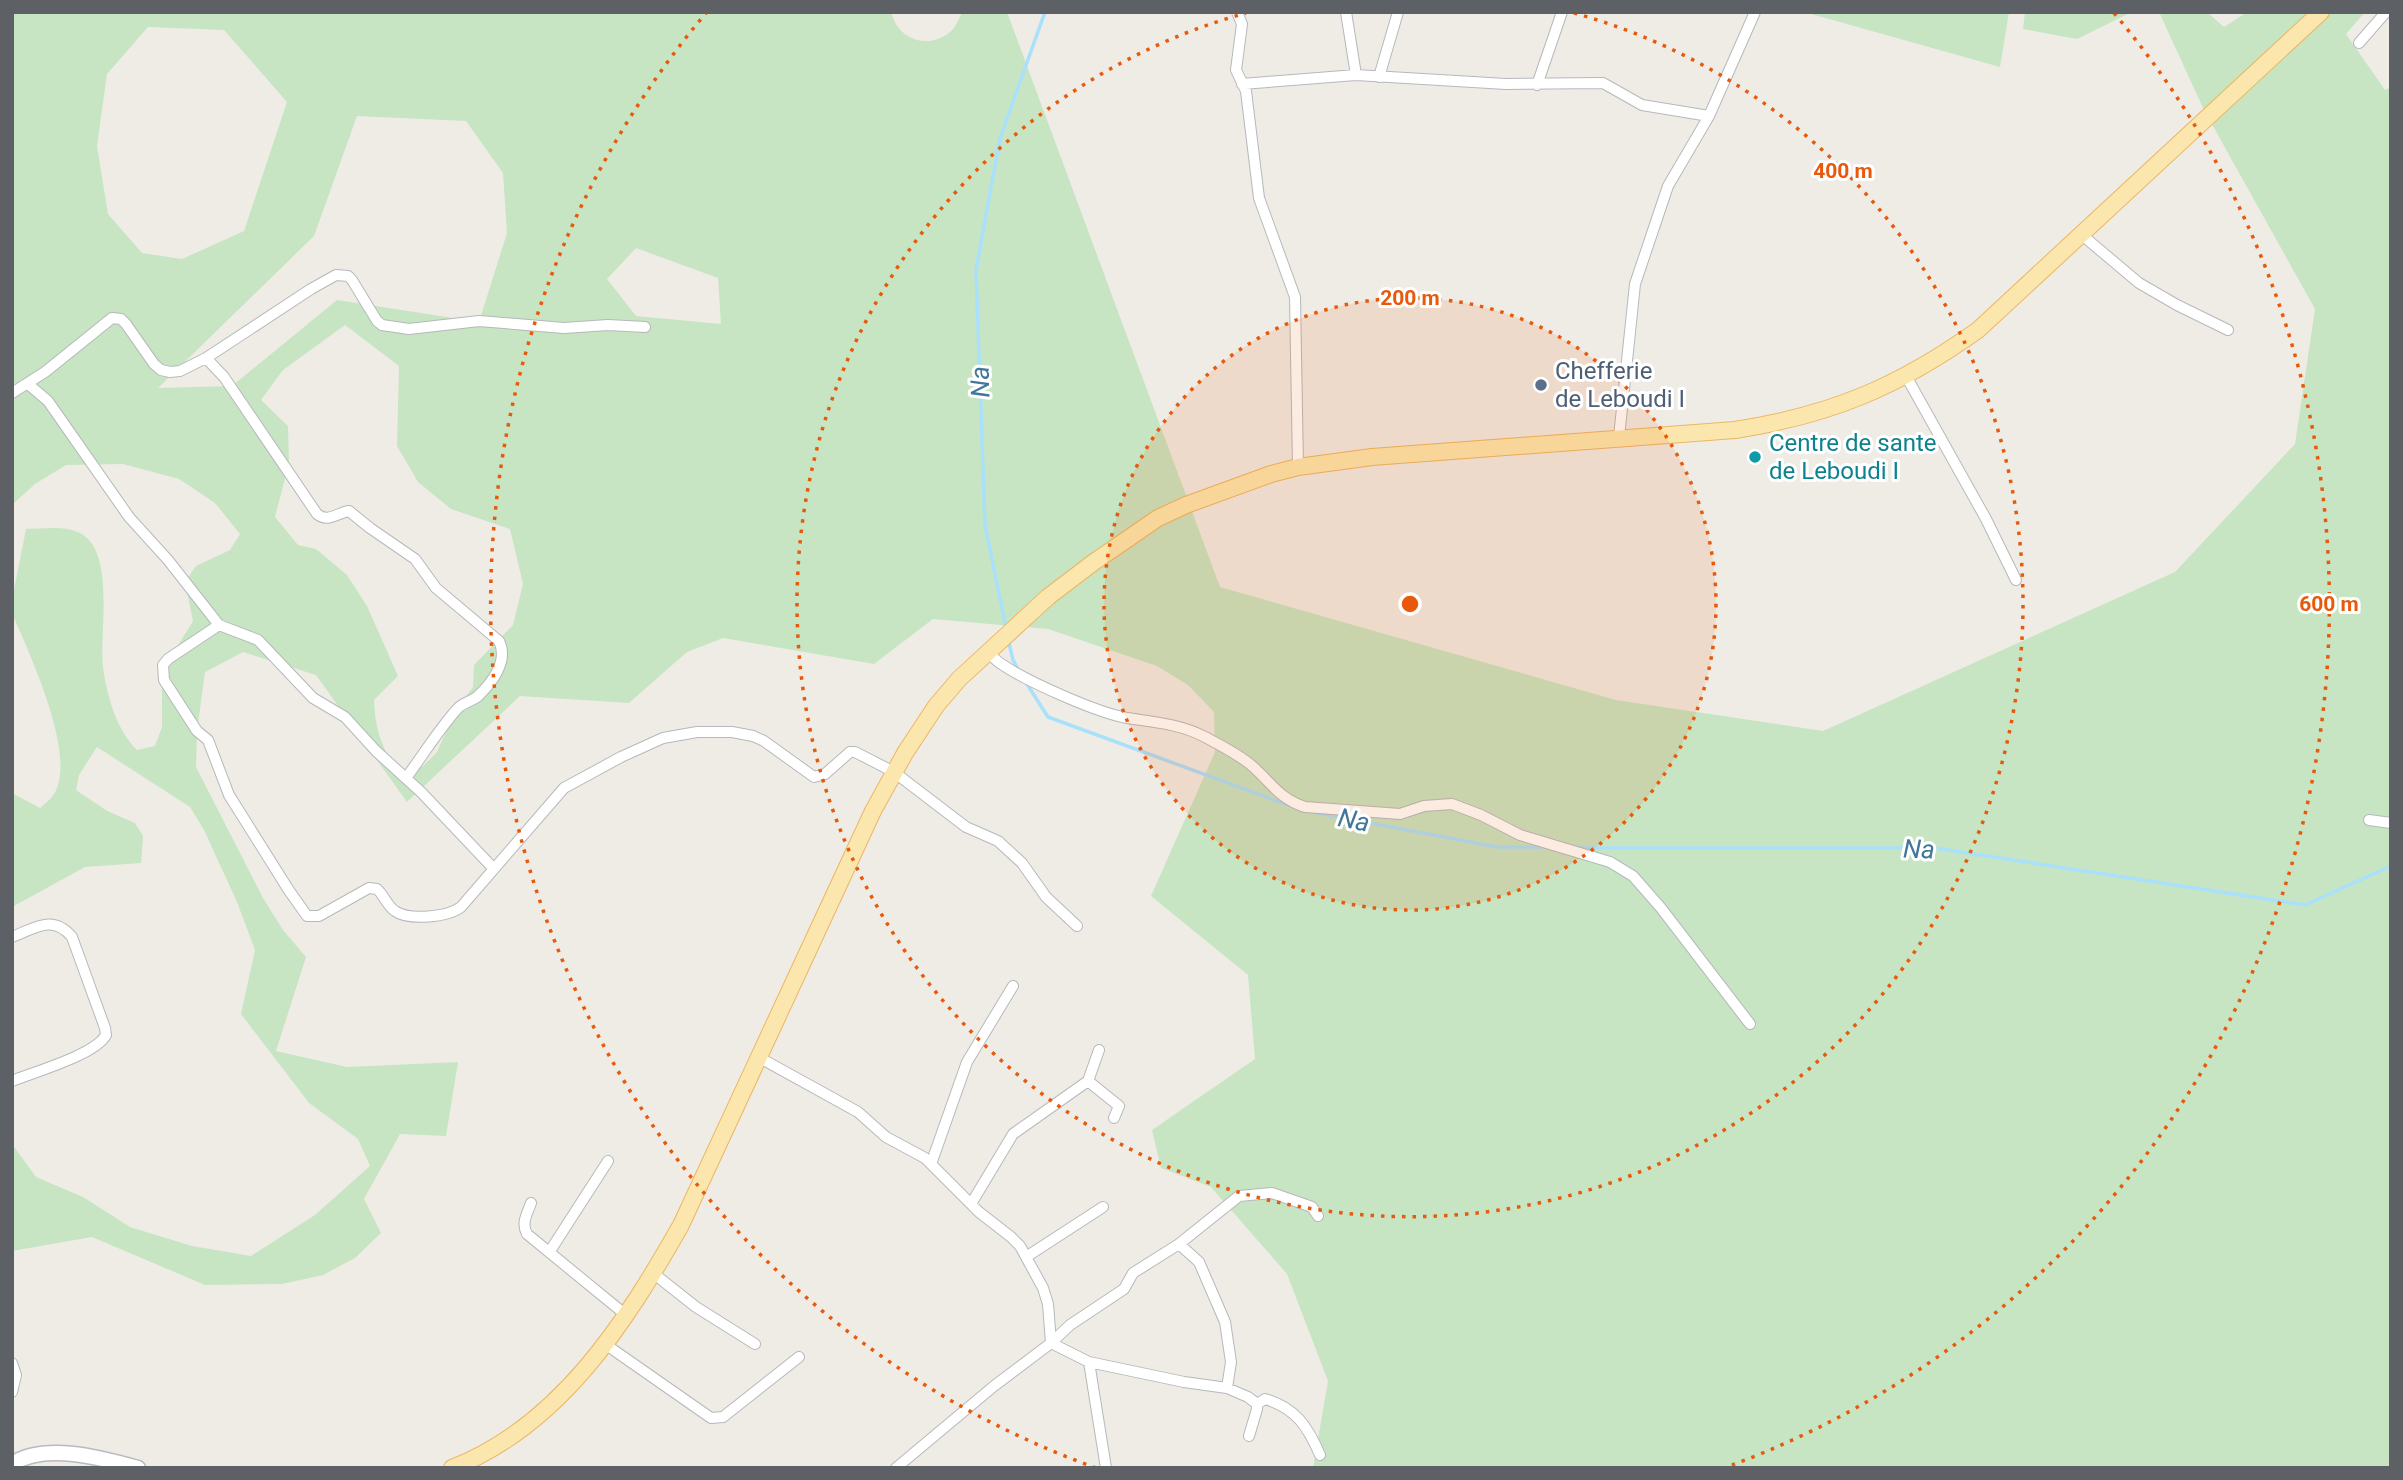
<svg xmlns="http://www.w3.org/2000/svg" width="2403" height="1480" viewBox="0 0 2403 1480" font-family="Roboto,sans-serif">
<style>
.green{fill:#c7e5c3;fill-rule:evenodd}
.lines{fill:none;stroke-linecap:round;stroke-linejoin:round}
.stream{stroke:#a9e0fb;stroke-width:3.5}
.street-casing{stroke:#b6b8bc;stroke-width:12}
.secondary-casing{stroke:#b7babe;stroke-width:17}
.primary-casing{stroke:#ebb662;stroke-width:18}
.street{stroke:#fff;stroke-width:10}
.secondary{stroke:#fff;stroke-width:14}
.primary{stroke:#fbe7ae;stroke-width:16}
.ring{fill:none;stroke:#e8590c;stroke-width:3.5;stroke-dasharray:3.5 7}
.service-dot{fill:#5c6f8a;stroke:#fff;stroke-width:2.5}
.culture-dot{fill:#0f9aa8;stroke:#fff;stroke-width:2.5}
.labels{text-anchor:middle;stroke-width:6;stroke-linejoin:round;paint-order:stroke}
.service-label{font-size:24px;fill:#4e5e75;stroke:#fff;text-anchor:start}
.culture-label{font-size:24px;fill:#0d838f;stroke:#fff;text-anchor:start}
.water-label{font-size:26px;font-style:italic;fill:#40779b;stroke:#fff}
.centre{fill:#e8590c;stroke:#fff;stroke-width:3.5}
.ring-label{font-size:21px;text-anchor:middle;font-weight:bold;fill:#e8590c;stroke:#fff;stroke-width:6;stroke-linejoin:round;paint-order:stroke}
</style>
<rect width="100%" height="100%" fill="#efece5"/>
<path class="green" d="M12,12H891C898,40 928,50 950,32C956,27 959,19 962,12H1007L1220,587L1616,700L1823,731L2175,572L2295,444L2315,309L2204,110L2159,12H2207L2224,27L2247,12H2365L2346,34L2385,90L2391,87V1468H1313L1328,1381L1287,1274L1211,1187L1161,1168L1152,1130L1255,1059L1248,975L1151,896L1215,752L1214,712L1188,685L1157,666L1048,629L933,619L874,664L723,638L687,652L629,703L520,696L407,802L316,675L243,652L205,672L197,731L196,767L263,898L283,930L306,957L276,1051L347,1067L458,1062L446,1136L400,1134L364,1199L381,1233L355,1258L323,1275L282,1284L205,1285L92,1237L12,1251V1144L36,1177L83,1197L130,1227L192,1246L251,1256L315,1215L370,1166L358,1139L309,1103L241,1014L255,950L237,902L204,830L190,807L97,747L79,775L76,790L107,811L135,823L143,836L141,863L85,867L12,907V793L40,808C44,804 49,801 52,797C81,761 28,651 12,613V600L26,529C43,529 64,525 80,533C116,551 99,634 103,667C107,696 116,729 137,750L155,746L162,727V671L193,621L185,582L196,566L230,550L240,534L215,503L179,479L123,464L66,465L35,484L12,505ZM148,27L224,30L287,102L244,231L182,259L142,253L108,214L97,146L107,74ZM357,116L466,121L503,173L507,233L479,322L337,300L232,386L158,388L314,236ZM636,248L718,278L721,324L636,316L607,279ZM345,325L399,366L397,446L418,482L451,509L510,529L523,584L513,625L474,665L473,687L455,712L437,752L423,766L406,777C383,757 375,730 374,700L398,676L367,606L347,575L316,549L298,545L275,517L289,463L288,426L261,400L283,370Z
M1804,12H2009L2000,67Z
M2025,12H2132L2077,39L2023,29Z"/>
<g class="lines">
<path class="stream" d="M1006,628L985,525L976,270L1000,138L1045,12
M1008,639L1013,660L1019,671
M1025,681L1048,717L1299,809
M1317,813L1497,847H1548
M1576,848H1935L2305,905L2391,866"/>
<g class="street-casing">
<path id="street" d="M1237,12L1242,24L1236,70L1246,91L1259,198L1295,297L1298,467
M1346,12L1356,75
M2359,43L2386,12
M1379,77L1398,12
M1242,84L1356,75L1506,84L1603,83L1642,105L1709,116
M1537,85L1562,12
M2082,235L2139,283L2177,305L2228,330
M206,358L224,377L317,514C328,523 337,513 349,511L370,528L415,559L436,588L499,641C509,661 492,683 477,697C471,701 463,703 458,708C439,729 423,755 406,778
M1906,376L1986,519L2016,580
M28,384L48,401L129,517L168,560L219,625L258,640L313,698L345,717L376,751L421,792L494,869
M12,393L45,372L112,318L121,319L126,324L154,364L161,370L170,372L180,371L206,358L311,289L336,275L348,276L352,280L377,321L382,325L409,329L479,321L564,328L608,325L645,327
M1619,437L1635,284L1668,186L1709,116L1755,12
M219,625L168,659L163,665L164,680L197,731L208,740L229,795L288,889L307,916H319L369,888L377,889C384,895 387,906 395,911C409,921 448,917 461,907L564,788L621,757L663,738L697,732H732L753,736L764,741L814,777L825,774L850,752H855L894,772L966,827L998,841L1022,863L1046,897L1077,926
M987,651C992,656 997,662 1003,665C1028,682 1098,713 1127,718C1153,722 1181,724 1205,737C1220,745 1238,754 1251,765C1271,782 1278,798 1305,807L1400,814L1424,806L1452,804L1481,815L1520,835L1610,862L1633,876L1661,908L1750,1024
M2369,820L2391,823
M12,937C35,928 53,914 72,937L105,1028L106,1035C95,1055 34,1072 12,1081
M760,1058L858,1112L886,1137L925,1158L979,1212L1011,1237L1020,1246L1043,1288L1048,1304L1051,1343
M1088,1081L1119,1106L1114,1118
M931,1164L967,1062L1013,986
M531,1203C527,1214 521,1223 527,1234L626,1315
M971,1204L1013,1134L1088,1081L1099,1050
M1179,1244L1239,1196L1272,1193L1312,1207L1318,1216
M550,1251L608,1161
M1026,1257L1103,1207
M653,1273L696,1307L755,1344
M1051,1343L1089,1362L1184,1382L1227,1388L1248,1397L1257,1404V1409L1249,1436
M605,1344L711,1418L723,1417L799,1357
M1089,1362L1106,1468
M12,1363L16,1375L12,1392
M1257,1404L1265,1399C1296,1408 1308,1427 1320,1455
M896,1468L994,1386L1051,1343L1070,1325L1124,1289L1133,1273L1179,1244L1199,1262L1225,1322L1231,1362L1227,1388"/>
</g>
<g class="secondary-casing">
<path id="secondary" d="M12,1464C45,1442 102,1458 138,1468"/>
</g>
<g class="primary-casing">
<path id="primary" d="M452,1468C560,1426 626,1322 681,1225L873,811L905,753L936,706L959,679L1048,597L1094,562L1158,518L1186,505L1271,474L1298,467L1372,457L1735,430C1831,415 1898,387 1978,330L2321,12"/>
</g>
<use href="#street" class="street"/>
<use href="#secondary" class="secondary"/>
<use href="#primary" class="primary"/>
</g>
<circle cx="1410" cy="604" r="306" fill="#e8590c" fill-opacity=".12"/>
<g class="ring">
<circle cx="1410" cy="604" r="306"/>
<path d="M1574 13A613 613 0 1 1 1246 13"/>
<path d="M1096 1468A919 919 0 0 1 706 13M2114 13A919 919 0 0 1 1724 1468"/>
</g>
<circle class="service-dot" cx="1541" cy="385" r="7"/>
<circle class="culture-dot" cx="1755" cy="457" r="7"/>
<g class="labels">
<g class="service-label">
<text x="1555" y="379">Chefferie<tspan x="1555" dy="28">de Leboudi I</tspan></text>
</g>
<g class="culture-label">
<text x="1769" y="451">Centre de sante<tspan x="1769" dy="28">de Leboudi I</tspan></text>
</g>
<g class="water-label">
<text transform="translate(980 382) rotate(-92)" y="9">Na</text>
<text transform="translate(1354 820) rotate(11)" y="9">Na</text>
<text transform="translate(1919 849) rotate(2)" y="9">Na</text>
</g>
</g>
<circle cx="1410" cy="604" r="10" class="centre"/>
<g class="ring-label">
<text x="1843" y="178">400 m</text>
<text x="1410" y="305">200 m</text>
<text x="2329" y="611">600 m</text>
</g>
<rect width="2403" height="1480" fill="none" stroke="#5d6165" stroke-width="28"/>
</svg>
